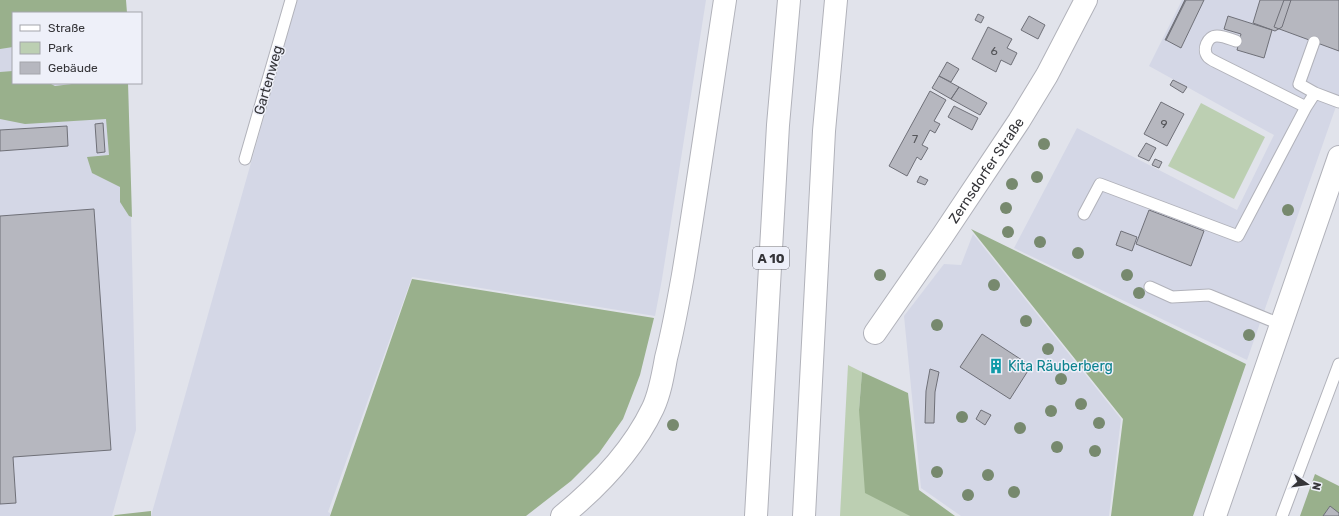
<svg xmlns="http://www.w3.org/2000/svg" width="1339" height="516" viewBox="0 0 1339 516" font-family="Rubik,sans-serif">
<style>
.built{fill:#d4d7e6}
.green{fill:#bccfb2}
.forest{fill:#99b08c}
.building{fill:#b6b7bf;stroke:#6f7078}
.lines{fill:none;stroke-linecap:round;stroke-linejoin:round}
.lane-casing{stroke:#b1b2ba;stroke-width:13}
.street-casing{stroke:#b1b2ba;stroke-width:24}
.secondary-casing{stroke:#b1b2ba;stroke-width:24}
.highway-casing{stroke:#b1b2ba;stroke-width:24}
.lane{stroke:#fff;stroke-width:11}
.street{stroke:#fff;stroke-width:22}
.secondary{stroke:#fff;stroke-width:22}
.highway{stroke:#fff;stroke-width:22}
.tree{fill:#77896e}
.labels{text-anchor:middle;stroke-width:3;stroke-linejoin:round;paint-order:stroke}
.number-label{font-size:12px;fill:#55565a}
.shield{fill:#eef0f9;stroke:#6c6d73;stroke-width:1}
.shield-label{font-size:13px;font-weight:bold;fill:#353539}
.street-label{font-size:14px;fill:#353539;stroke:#eef0f9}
.culture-label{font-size:14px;fill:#0d838f;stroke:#eef0f9;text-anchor:start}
</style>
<rect width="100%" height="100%" fill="#e1e3eb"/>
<path class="built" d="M0,0L13,13V83H128L136,430L112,516H0Z
M297,0H706L662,279L655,316L412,277L328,512L330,513V516H151Z
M1182,0H1339V98L1247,360L1014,248L1077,128L1237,210L1274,135L1149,66Z
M973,234L1121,419L1109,516H961L921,488L904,316L944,264L961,265Z"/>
<path class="green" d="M1201,103L1265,137L1234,199L1168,166Z
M848,365L862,372L859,410L906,513L910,516H840Z"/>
<path class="forest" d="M0,0H126L127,13H13V47L0,49Z
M13,71V83H49L55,86L80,83H128L132,217L129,216L120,202V187L92,173L87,157L109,155L106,119L25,124L0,119V72Z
M971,229L1246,364L1193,516H1111L1123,419Z
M412,279L654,318L640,375L623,419L599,453L571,481L526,516H330Z
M862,372L908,393L919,490L955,516H910L865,493L859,410Z
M1315,474L1339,486V516H1300Z
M151,511V516H114L115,515Z"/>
<path class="building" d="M1185,0L1166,40H1165Z
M1186,0H1204L1181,48L1166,40Z
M1260,0H1291L1282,27L1275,31L1253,23Z
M1284,0H1339V51L1274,27Z
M978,14L984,17L981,23L975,20Z
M1029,16L1045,25L1038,39L1021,30Z
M1228,16L1272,30L1264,58L1237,50L1241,34L1224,29Z
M988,27L1012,39L1007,48L1017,53L1011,65L1001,60L996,72L972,59Z
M947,62L959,69L951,82L939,76Z
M939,76L959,87L951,99L932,88Z
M1173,80L1187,87L1183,93L1170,85Z
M959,87L987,103L980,115L951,99Z
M930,91L946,100L934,121L940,124L935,133L930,130L922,145L928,148L921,160L917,157L907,176L889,166Z
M1161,102L1184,114L1167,146L1144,134Z
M954,106L978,118L972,130L948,117Z
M103,123L105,152L97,153L95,124Z
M67,126L68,146L0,151V130Z
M1146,143L1156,148L1149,161L1138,156Z
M1155,159L1162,162L1159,168L1152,165Z
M920,176L928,180L925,185L917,182Z
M94,209L111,450L13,457L16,503L0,504V216Z
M1149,210L1204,231L1191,266L1136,244Z
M1121,231L1137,237L1132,251L1116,245Z
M982,334L1031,366L1010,399L960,367Z
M930,369L939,372L935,392L934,423H925L926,391Z
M981,410L991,415L985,425L976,419Z
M1330,506L1339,513V516H1323Z"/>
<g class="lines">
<g class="lane-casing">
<path id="lane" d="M1236,41C1230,39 1223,36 1217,36C1207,36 1202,50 1208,57C1210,59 1214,61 1216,62L1306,107
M1314,42L1299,84L1315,93L1339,102
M245,159L291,0
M1084,214L1100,184L1238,236L1306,107L1315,93
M1150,287L1172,297L1209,295L1282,325
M1282,516L1339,364"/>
</g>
<g class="street-casing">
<g id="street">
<path id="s1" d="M875,333L943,235L1019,121L1047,75L1086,0"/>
</g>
</g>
<g class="secondary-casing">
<path id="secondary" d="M562,516C599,486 632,452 653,408C660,393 663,375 666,358C673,331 678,303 683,275C698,184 711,92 725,0
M1215,516L1339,157"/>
</g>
<g class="highway-casing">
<path id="highway" d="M756,516L778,125L789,0
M804,516L824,131L836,0"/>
</g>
<use href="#lane" class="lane"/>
<use href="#street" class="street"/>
<use href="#secondary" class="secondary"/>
<use href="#highway" class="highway"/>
</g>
<g class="tree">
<circle cx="1044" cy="144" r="6"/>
<circle cx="1037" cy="177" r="6"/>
<circle cx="1012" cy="184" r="6"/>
<circle cx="1006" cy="208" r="6"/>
<circle cx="1288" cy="210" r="6"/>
<circle cx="1008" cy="232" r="6"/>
<circle cx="1040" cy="242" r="6"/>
<circle cx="1078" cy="253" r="6"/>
<circle cx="880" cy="275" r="6"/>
<circle cx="1127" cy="275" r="6"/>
<circle cx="994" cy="285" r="6"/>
<circle cx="1139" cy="293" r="6"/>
<circle cx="1026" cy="321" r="6"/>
<circle cx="937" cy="325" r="6"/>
<circle cx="1249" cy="335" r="6"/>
<circle cx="1048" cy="349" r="6"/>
<circle cx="1061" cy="379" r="6"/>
<circle cx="1081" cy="404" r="6"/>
<circle cx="1051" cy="411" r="6"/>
<circle cx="962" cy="417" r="6"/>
<circle cx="1099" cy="423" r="6"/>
<circle cx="673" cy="425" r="6"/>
<circle cx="1020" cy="428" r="6"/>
<circle cx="1057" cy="447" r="6"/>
<circle cx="1095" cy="451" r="6"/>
<circle cx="937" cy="472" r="6"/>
<circle cx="988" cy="475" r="6"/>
<circle cx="1014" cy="492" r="6"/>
<circle cx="968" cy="495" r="6"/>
</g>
<defs>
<g id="building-bare" transform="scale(1.2)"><path d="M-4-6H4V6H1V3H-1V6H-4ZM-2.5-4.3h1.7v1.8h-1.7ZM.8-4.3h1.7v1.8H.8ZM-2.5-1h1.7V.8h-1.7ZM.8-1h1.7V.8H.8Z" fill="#0f9aa8" stroke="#eef0f9" stroke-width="2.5" paint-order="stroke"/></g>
</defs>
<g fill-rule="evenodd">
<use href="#building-bare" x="996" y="366"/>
</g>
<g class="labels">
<g class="number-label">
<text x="994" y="55">6</text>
<text x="1164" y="128">9</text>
<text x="915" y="143">7</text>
</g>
<rect class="shield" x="753" y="247" width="36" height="22" rx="3"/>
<g class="shield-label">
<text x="771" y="263">A 10</text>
</g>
<g class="street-label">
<text transform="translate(268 80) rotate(-74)" y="5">Gartenweg</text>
<text dy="5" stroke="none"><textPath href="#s1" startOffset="197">Zernsdorfer Straße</textPath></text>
</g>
<g class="culture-label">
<text x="1008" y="371">Kita Räuberberg</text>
</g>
</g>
<rect x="12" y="12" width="130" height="72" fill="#eef0f9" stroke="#a4a5ac"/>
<rect x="20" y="25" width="20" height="6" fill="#ffffff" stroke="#a4a5ac"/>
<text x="48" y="32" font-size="12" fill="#353539">Straße</text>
<rect x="20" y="42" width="20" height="12" fill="#bccfb2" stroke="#a4a5ac"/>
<text x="48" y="52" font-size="12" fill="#353539">Park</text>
<rect x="20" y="62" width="20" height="12" fill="#b6b7bf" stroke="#a4a5ac"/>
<text x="48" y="72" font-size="12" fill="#353539">Gebäude</text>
<g transform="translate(1307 484) rotate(103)" stroke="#eef0f9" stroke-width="3" paint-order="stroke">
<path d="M0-3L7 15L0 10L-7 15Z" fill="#353539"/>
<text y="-6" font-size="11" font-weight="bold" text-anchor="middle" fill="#353539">N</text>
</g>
</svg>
